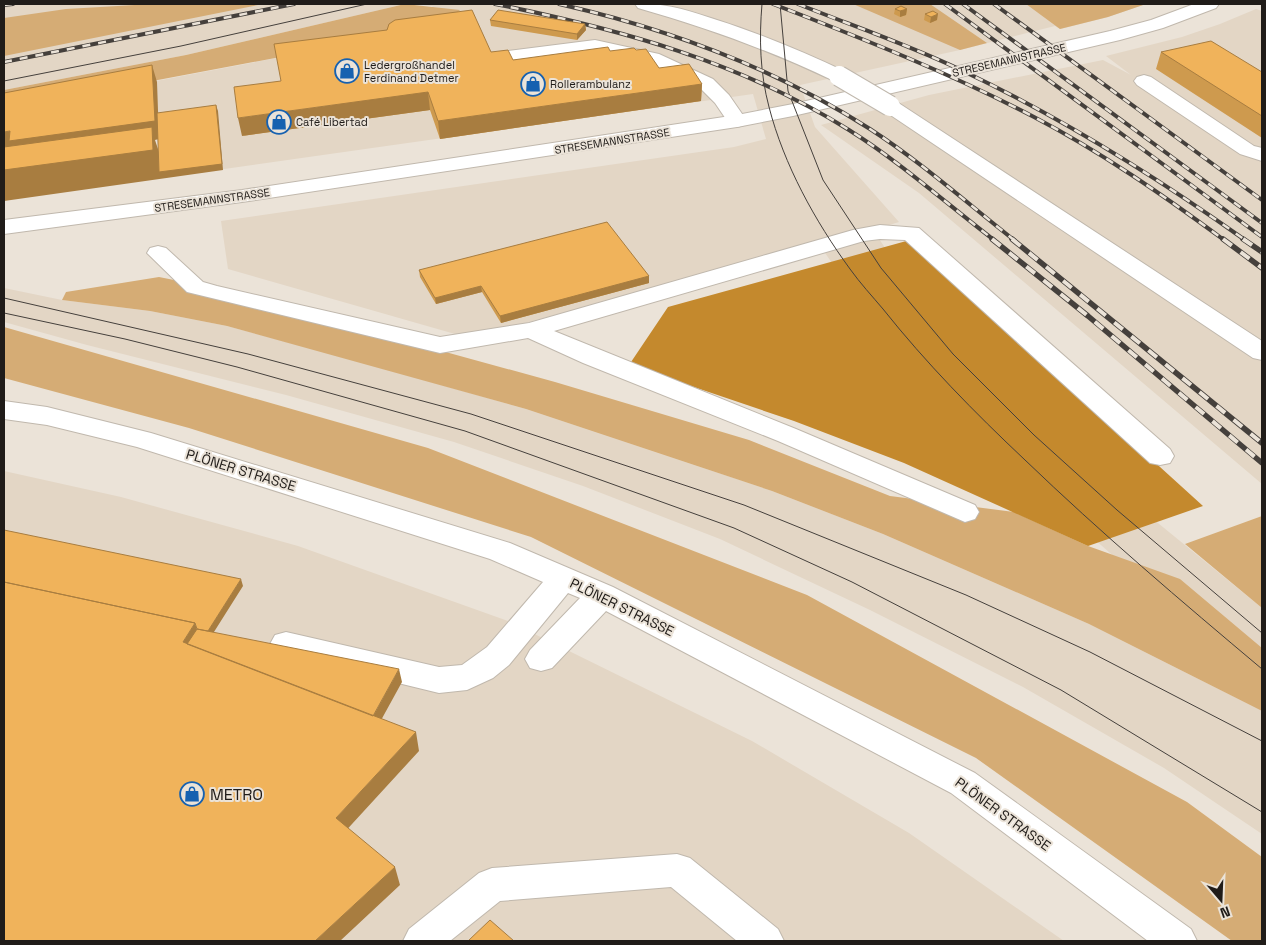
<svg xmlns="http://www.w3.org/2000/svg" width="1266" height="945" viewBox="0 0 1266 945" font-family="'Space Grotesk',sans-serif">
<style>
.built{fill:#e3d6c5}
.green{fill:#d5ac75}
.water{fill:#c4892d}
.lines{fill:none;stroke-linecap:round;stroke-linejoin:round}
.minor-casing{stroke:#c0b8ad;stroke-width:2}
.major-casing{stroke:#c0b8ad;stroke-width:2}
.minor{fill:#fff;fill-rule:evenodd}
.major{fill:#fff;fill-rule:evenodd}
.tram{stroke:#45403c;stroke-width:1}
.rail-far1-casing{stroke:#45403c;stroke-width:4}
.rail-casing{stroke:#45403c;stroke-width:5.5}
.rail-far1{stroke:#ebe3d8;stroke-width:2.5;stroke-dasharray:8;stroke-linecap:butt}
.rail{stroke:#ebe3d8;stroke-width:4;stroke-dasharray:11;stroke-linecap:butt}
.minor-bridge-casing{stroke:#c0b8ad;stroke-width:22;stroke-linecap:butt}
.minor-bridge{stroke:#fff;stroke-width:20}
.wall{fill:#ce9a4e}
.shaded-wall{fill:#a87d40}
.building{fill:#f0b35b;stroke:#a87d40}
.labels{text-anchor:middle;stroke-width:4;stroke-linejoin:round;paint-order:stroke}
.far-street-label{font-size:11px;fill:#201c19;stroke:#ebe3d8}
.far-poi-label{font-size:11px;fill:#201c19;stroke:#ebe3d8;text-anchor:start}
.street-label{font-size:14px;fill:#201c19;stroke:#ebe3d8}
.near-poi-label{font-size:16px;fill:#201c19;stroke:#ebe3d8;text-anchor:start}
</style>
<rect width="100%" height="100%" fill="#ebe3d8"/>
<path class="built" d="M4,4H405L186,55L4,90Z
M407,4H1146L1108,17L1060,29L1055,26L960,50L800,85L815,127L899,222L873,230L894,261L1120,492L1262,608V687L1017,471L853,294L819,244L469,338L228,269L221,221L734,147L766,139L753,94L161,178L156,81L445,26L432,6Z
M1256,9L1262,11V484L919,193L821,125L929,95L1103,60L1131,75L1106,56L1182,37L1220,24Z
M4,288L62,300L150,311L227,326L343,357L526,409L772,491L883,534L1089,624L1262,711V834L1164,768L1023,687L870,610L720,539L583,486L454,442L286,395L87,345L4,322Z
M4,471L121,497L298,546L508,621L752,741L909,833L1064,941H4Z"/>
<path class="green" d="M152,4H263L4,56V18L66,9Z
M405,4L460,10L445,26L4,109V90L186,55Z
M853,4H930L987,43L960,50Z
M1026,4H1146L1108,17L1060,29Z
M159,277L209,287L555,382L749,440L890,496L1014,512L1088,546L1180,579L1262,648V711L1089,624L883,534L772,491L526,409L227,326L150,311L62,300L66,292Z
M4,327L428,448L807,595L1187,802L1262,857V941H1232L976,758L531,537L189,428L4,378Z
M1262,516V608L1185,544Z"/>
<path class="water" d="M910,240L1203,506L1088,546L904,463L794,421L629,365L668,307Z"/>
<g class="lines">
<g class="minor-casing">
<path id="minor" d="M635,4C664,2 690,11 717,20C761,34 804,52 846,72L849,76L846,80L839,82L832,80C769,50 705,27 638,8Z
M595,40L659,54L713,79L729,95L747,121L744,125L737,127L730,125L715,103L699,87L646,62L595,52L508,63L501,61L499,57L501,53L508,51Z
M1144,75L1151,77L1254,146L1262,148V161L1240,154L1137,85L1134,81L1137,77Z
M890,100L897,102L1262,341V360L1253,358L883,110L880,106L883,102Z
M880,225L919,228L1170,449L1174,456L1170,463L1160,465L1150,463L905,240L880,239L864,241L554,331L796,429L975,505L979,512L975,519L965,522L778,441L583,363L528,338L440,353L187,292L147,253L150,248L158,246L166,248L203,282L217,286L440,337L529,323L853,230Z
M4,401L47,407L151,433L510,543L613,587L975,773L1191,929L1197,941H1148L951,793L606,611L552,668L541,671L530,668L525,659L530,650L580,598L568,593L509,665L493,678L467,690L439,693L275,653L270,644L275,635L286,632L439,667L462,665L487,647L543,582L490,559L137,447L47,425L4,419Z
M677,854L690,858L778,929L784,941H737L671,887L500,901L450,941H403L409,929L479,873L492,868Z"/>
</g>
<g class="major-casing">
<path id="major" d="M1194,4H1219L1216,8L1163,28L1120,40L793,116L737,127L242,202L4,234V220L242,190L737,115L793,104L1110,31L1151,20Z"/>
</g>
<use href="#minor" class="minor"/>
<use href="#major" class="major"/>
<path class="tram" d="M762,4C759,39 760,73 769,107C784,165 815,221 850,269C860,283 872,296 883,309C926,363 974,412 1025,460C1101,533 1181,601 1262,669
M780,4L788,91L823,180L881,268L953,354L1034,435L1117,510L1262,633
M4,81L181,46L367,4
M4,298L248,354L471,414L744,505L966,595L1090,652L1262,741
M4,313L125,339L237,367L465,431L734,528L852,582L1061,690L1262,812"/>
<g class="rail-far1-casing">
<path id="rail-far1" d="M495,4C619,29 741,62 849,130C900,162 946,203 994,240
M559,4C669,29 775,68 870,129C921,162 966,202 1014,240
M773,4C861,38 950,73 1034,117C1101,152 1163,195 1224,240
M798,4C853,26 909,45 963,71C1062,118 1155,176 1245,240
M945,4L1262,237
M963,4L1262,223
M994,4L1262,200
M4,5L13,4
M4,62L294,4"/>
</g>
<g class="rail-casing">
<path id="rail" d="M992,239L1088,316L1262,463
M1012,239L1262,443
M1223,239L1262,268
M1243,239L1262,252"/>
</g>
<use href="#rail-far1" class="rail-far1"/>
<use href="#rail" class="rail"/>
<g class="minor-bridge-casing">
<path id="minor-bridge" d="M839,76L890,106"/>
</g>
<use href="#minor-bridge" class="minor-bridge"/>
</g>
<path class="wall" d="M895,9H907L906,15L900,17L894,14Z
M925,14L937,20L930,23L924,20Z
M490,20L585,24L586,30L577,40L491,26Z
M636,50L659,68L702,84L701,101L440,139L430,110L242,136L491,52L513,60L610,51Z
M1161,52L1262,72V138L1156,69Z
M419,270L649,276V283L501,323L482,292L436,304L420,277Z"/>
<path class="shaded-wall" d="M907,9L906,15L900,17V11Z
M938,14L937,20L930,23L931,17Z
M585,24L586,30L577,40V34Z
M152,65L157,82L159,139L155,140L160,155L216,105L218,111L223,170L4,201V132L10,131Z
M702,84L701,101L440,139L438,121Z
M428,92L430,110L242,136L238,118Z
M649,276V283L501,323L500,316Z
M481,286L482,292L436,304L435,298Z
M241,579L243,586L207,643L204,637Z
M195,623L201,642L196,652L183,642Z
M399,669L402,682L374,733L371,720Z
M416,732L419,751L341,836L336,818Z
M395,867L400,885L340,941H315Z"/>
<path class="building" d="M901,6L907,9L900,11L895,9Z
M472,10L491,52L508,50L513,60L608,47L610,51L634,48L636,50L646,49L659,68L689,64L702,84L438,121L428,92L238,118L234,87L281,81L274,44L387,30L389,24L395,20Z
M498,10L585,24L577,34L490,20Z
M933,11L938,14L931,17L925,14Z
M1211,41L1262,72V116L1161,52Z
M152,65L155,121L9,141L10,131L4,132V93Z
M216,105L222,164L159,172L157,113Z
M152,127L153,150L4,170V147Z
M607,222L649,276L500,316L481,286L435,298L419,270Z
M4,530L241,579L208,631L197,629L195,623L4,582Z
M4,582L195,623L183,642L416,732L336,818L395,867L315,941H4Z
M197,629L399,669L373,716L187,644Z
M490,920L514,941H468Z"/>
<defs>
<g id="shop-ring" transform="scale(1.25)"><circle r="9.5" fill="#ebe3d8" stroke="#1661b0" stroke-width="1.5"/><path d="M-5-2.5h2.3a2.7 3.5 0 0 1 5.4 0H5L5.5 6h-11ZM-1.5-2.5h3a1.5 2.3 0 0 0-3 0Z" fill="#1661b0"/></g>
</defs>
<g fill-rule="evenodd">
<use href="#shop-ring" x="347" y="71"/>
<use href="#shop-ring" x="533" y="84"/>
<use href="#shop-ring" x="279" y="122"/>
<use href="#shop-ring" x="192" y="794"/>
</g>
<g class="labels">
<g class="far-street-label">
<text transform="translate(1009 60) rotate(-13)" y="4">STRESEMANNSTRASSE</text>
<text transform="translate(612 141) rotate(-9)" y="4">STRESEMANNSTRASSE</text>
<text transform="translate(212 200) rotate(-8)" y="4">STRESEMANNSTRASSE</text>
</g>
<g class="far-poi-label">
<text x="364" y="69">Ledergroßhandel<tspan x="364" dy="13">Ferdinand Detmer</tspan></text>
<text x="550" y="88">Rollerambulanz</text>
<text x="296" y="126">Café Libertad</text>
</g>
<g class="street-label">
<text transform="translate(241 470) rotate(17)" y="5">PLÖNER STRASSE</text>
<text transform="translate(622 607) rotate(26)" y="5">PLÖNER STRASSE</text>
<text transform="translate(1003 814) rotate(36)" y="5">PLÖNER STRASSE</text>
</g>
<g class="near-poi-label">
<text x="210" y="800">METRO</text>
</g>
</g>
<rect width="1266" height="945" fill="none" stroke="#201c19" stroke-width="10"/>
<g transform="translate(1221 900) rotate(161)" stroke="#ebe3d8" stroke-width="4" paint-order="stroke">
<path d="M0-4L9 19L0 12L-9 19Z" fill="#201c19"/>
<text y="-8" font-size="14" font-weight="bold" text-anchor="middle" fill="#201c19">N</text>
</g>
</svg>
